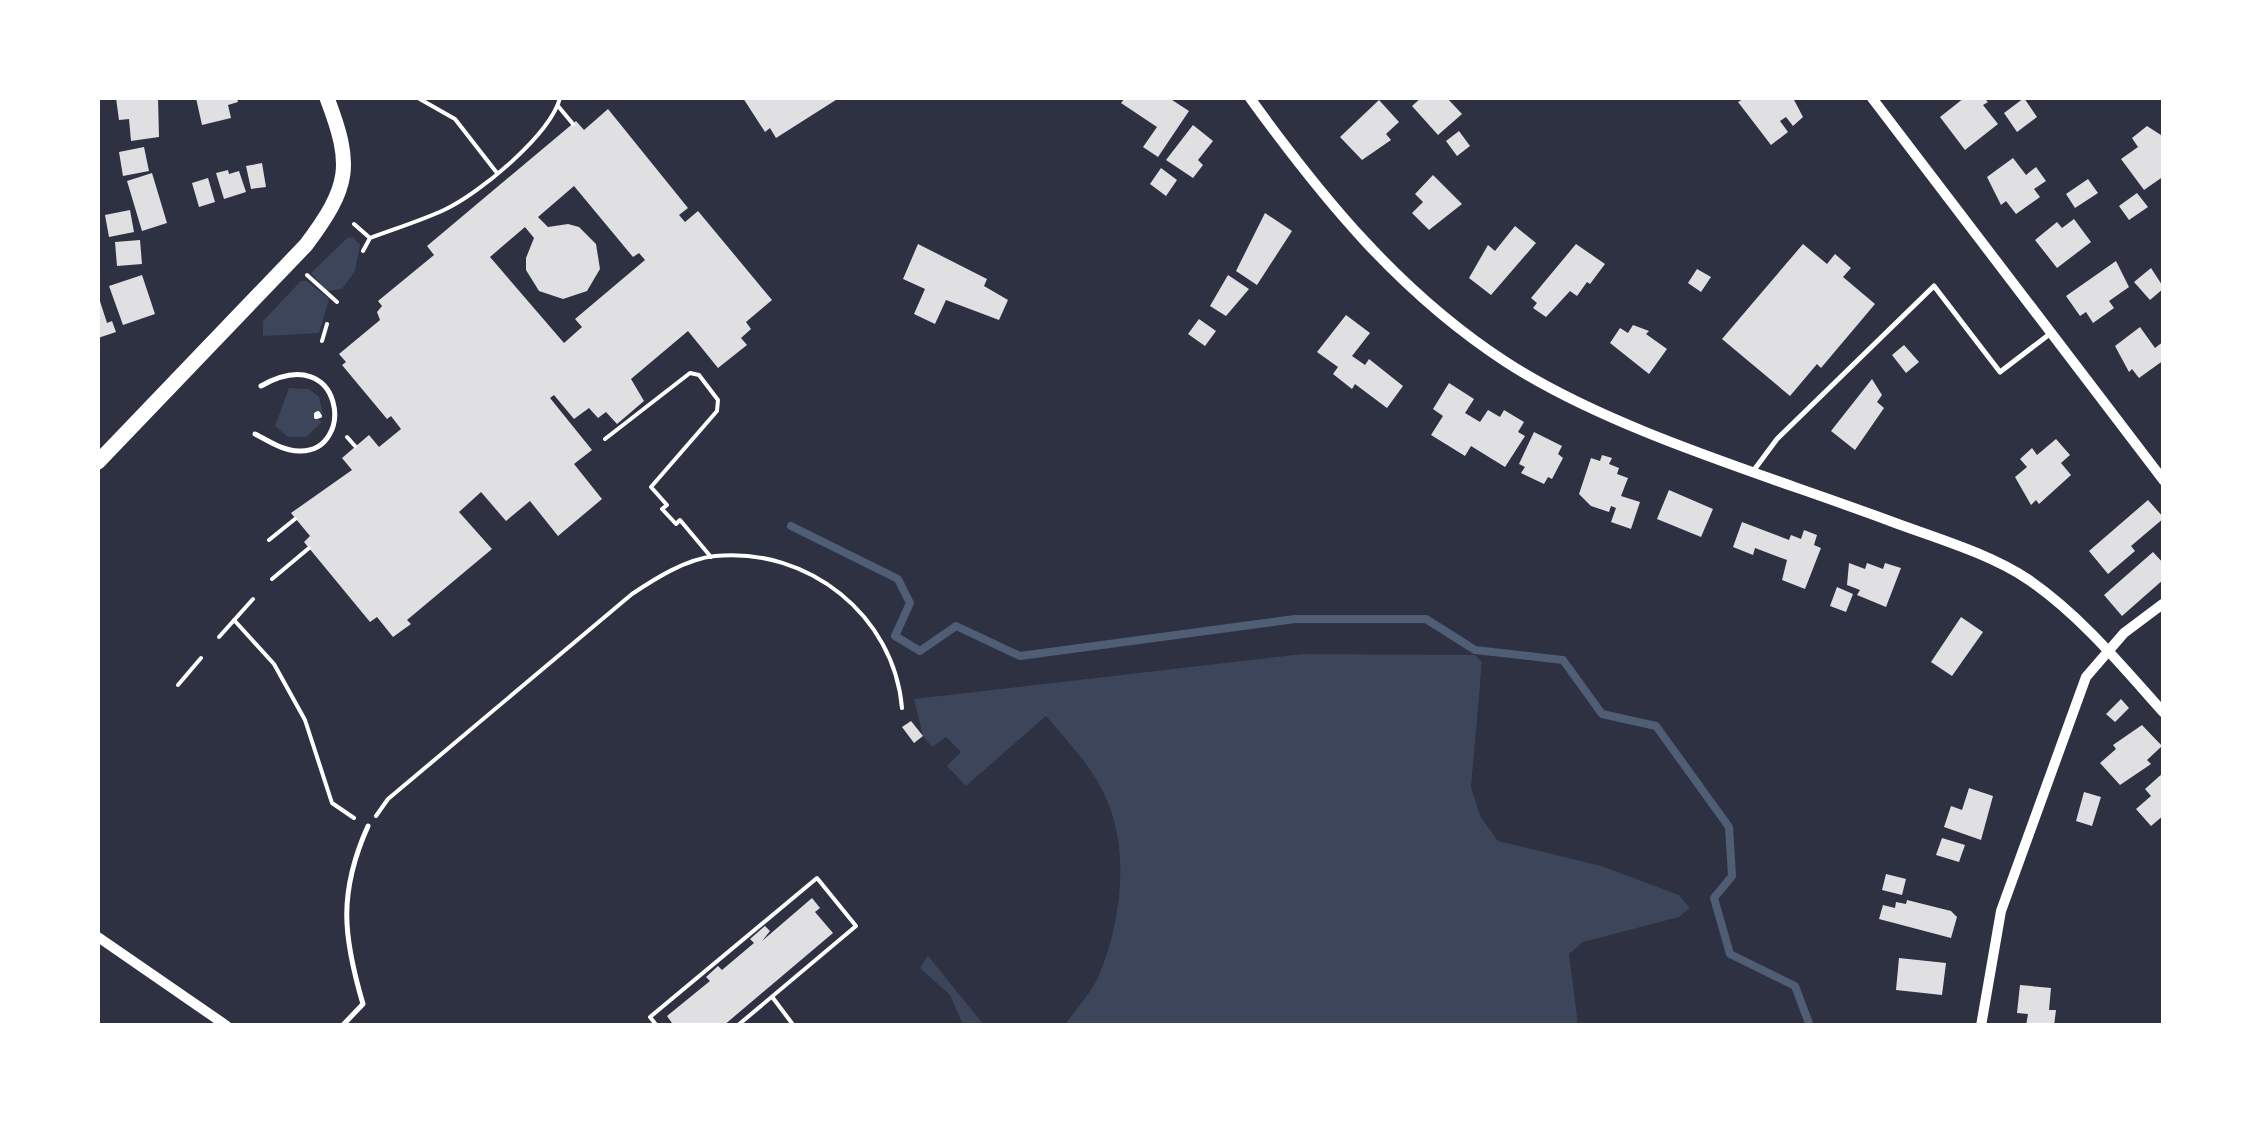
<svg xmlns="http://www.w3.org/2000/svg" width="2261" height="1123" viewBox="0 0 2261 1123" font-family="Mulish,sans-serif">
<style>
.green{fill:#3c4559}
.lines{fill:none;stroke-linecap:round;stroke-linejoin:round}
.stream{stroke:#4f5d75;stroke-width:8}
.building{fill:#e0e0e3;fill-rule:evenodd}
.path{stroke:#fff;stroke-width:4}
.service{stroke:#fff;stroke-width:5}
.minor{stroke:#fff;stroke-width:10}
.secondary{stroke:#fff;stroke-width:15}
</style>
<rect width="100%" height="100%" fill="#2d3142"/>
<path class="green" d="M353,237L360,245L355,271L342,289L327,291L311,273L347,238Z
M301,281H307L329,299L319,333L263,336V321Z
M289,388L309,389L319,397L323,413L314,415L322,422L306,437H288L275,426Z
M1303,654L1475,655L1482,662L1471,787L1480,816L1498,841L1601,866L1679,895L1690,908L1679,917L1583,942L1569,954L1578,1025H1065C1076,1009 1092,992 1100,973C1121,921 1130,851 1106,798C1092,766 1068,742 1046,716L966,786L947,766L961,752L946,737L932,747L923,736L914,699Z
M928,956L984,1025H963L950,995L920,968Z"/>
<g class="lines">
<path class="stream" d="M791,526L898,579L910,603L895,636L920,651L956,626L1020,656L1295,619H1426L1475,650L1563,660L1602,714L1656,726L1729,827L1732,876L1714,898L1730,954L1795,986L1810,1026"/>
</g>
<path class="building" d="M116,98H158L159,137L131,141L129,119L119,120Z
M196,98H237L238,102L228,105L231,118L202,125Z
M743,98H839L776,138L770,128L765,132Z
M1125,98H1169L1189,111L1158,157L1143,147L1157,127L1121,103Z
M1421,98H1447L1462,114L1438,135L1412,106Z
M1745,98H1793L1803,117L1793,126L1786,117L1780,121L1788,132L1771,145L1738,102Z
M1964,98H1984L1988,102L1983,105L1998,124L1965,150L1940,117Z
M2024,98L2037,117L2017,132L2004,113Z
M1379,100L1399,122L1386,134L1391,140L1362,160L1340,137Z
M608,109L688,208L679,215L685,222L698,211L772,300L746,322L751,329L741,338L747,345L718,368L688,331L631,379L644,401L617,424L606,412L598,418L589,408L574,419L554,395L550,398L592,450L574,464L602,499L558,536L530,501L506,521L481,492L459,512L492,549L407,620L411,624L393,637L377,617L370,622L304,542L310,536L291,513L352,470L342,458L369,435L379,447L401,429L391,416L387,419L342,365L346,362L339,354L380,320L377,312L382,306L378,301L434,255L427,246L576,121L584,130ZM574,186L633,257L639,253L645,260L575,319L582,327L564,343L490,257L525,227L534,238L526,258V270L539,291L563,299L587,291L600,269L596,244L579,227L568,224L548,227L538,217Z
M1193,125L1213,141L1198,160L1203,165L1193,178L1166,160Z
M2147,126L2164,137V176L2144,190L2121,159L2138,147L2132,138Z
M1459,131L1470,146L1457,156L1446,141Z
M144,147L149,171L123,176L119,152Z
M2013,158L2026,175L2036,167L2046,181L2034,189L2040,197L2016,214L2006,201L2001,205L1987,177Z
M262,163L266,187L251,189L246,166Z
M1161,168L1177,180L1166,196L1150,184Z
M228,170L229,174L239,171L246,192L224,199L216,173Z
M152,173L167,223L142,231L127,181Z
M1433,175L1462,204L1429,230L1412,213L1423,202L1415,194Z
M208,178L215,202L199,207L192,183Z
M2088,179L2098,193L2075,208L2066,194Z
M2137,193L2148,207L2129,220L2119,206Z
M130,210L134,232L109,237L105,215Z
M1265,213L1292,231L1257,285L1236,271Z
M2074,219L2091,242L2057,268L2035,240L2057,222L2062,228Z
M1515,226L1536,243L1491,295L1469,278L1488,245L1495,251Z
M140,240L142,264L117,266L115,242Z
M918,244L987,279L984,286L1008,300L999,320L946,300L935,324L914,314L925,289L903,279Z
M1576,244L1605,264L1590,284L1587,282L1577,296L1570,291L1546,317L1533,308L1537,303L1531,298Z
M1803,244L1827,264L1835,254L1851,268L1843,277L1875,304L1821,368L1817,364L1790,396L1722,339Z
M2116,261L2129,287L2109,301L2114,308L2093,323L2086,312L2080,316L2066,296Z
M2151,268L2164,288L2150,300L2134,282Z
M1697,269L1711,277L1701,292L1688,283Z
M142,275L155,314L123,325L109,286Z
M1228,275L1249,289L1226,316L1210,306Z
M98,295L107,323L112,321L116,332L98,338Z
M1346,315L1370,333L1352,356L1365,365L1369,359L1403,386L1387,408L1355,384L1352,389L1333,374L1338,367L1317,352Z
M1199,319L1216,331L1205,346L1188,334Z
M1633,325L1649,331L1646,334L1667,349L1649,374L1610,343L1620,328L1628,333Z
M2140,327L2155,348L2164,341V360L2139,378L2132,369L2129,372L2115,346Z
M1904,345L1919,362L1906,373L1892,355Z
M1872,379L1882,395L1877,402L1884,408L1855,450L1831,431Z
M1449,383L1474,399L1465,413L1480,422L1488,410L1500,417L1504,410L1524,422L1518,432L1525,436L1505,467L1471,446L1465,456L1431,435L1443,416L1433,409Z
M1534,432L1562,446L1558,454L1563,458L1552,479L1548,477L1544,484L1521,473L1525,467L1519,464Z
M2056,439L2070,455L2061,463L2071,475L2039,504L2036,500L2031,505L2015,477L2027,467L2020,459L2032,448L2037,455Z
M1602,455L1612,458L1609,464L1619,468L1617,474L1628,478L1621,496L1640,502L1631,529L1611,522L1616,508L1611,506L1609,512L1591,506L1579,494L1591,458L1600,461Z
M1669,490L1713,509L1701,537L1657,519Z
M2148,500L2164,518L2131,546L2135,551L2108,574L2089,551Z
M1742,522L1789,540L1791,535L1801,539L1804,530L1817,535L1814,545L1821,548L1805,589L1782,580L1787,560L1755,548L1753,555L1733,547Z
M2153,552L2164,564V579L2122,616L2104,595Z
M1849,563L1865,569L1867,563L1883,569L1885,563L1901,568L1886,607L1857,595L1860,590L1847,585Z
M1837,587L1853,594L1846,612L1830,606Z
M1961,617L1983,632L1952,676L1931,662Z
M2121,699L2129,708L2115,722L2106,714Z
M911,721L923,736L914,743L902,727Z
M2142,725L2162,746L2147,760L2151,764L2120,785L2100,763L2116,749L2113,745Z
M2164,772V815L2151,826L2136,809L2151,796L2145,789Z
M1969,788L1993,796L1981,840L1944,827L1951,806L1962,810Z
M2084,792L2101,797L2092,826L2076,821Z
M1942,838L1965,845L1959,862L1936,855Z
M1886,874L1906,879L1902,895L1882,890Z
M812,898L820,908L815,912L833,933L723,1026H674L667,1016L710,981L706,977L718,966L722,970L754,943L750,939L765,926L770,931L762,941Z
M1907,900L1951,911L1957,917L1951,938L1879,919L1883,905L1895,908L1896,902L1906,904Z
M1899,958L1946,963L1942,995L1896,990Z
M2020,985L2051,988L2049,1010H2056L2054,1026H2026L2028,1014L2017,1013Z"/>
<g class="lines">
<path class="path" d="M418,98L455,119L497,173
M558,106L573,124
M354,224L370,238L363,251
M370,238C394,229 420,221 444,210C479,194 550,135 560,98
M307,275L337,302
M322,341L327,324
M316,414L318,413L320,416L316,417Z
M347,437L355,446
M605,439L690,373L699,375L718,400L717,411L651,487L667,505L662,509L676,524L680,520L711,557
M269,540L295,519
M272,579L309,548
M234,620L274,664L305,720L332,803L354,818
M219,637L253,599
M178,685L201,658
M376,816L388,799L632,594C656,578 686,559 715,556C808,547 894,615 902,708
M773,998L794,1026
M657,1026L650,1017L817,878L856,926L737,1026"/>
<path class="service" d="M255,434C269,441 283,451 299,451C357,453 344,339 261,386
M1754,470L1777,439L1934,286L2000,372L2051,333
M342,1026L363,1004C343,936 338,893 368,826"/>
<path class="minor" d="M1250,98C1323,199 1400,293 1506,362C1612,431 1770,476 1890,521C1935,538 1989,553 2029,580C2081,616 2122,666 2164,713
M1872,98L2164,481
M98,937L227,1026
M1981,1026L2001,911L2086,677L2124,633L2164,603"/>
<path class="secondary" d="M98,462L306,245C350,186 353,166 327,98"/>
</g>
<rect width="2261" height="1123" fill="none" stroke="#ffffff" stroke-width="200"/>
</svg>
